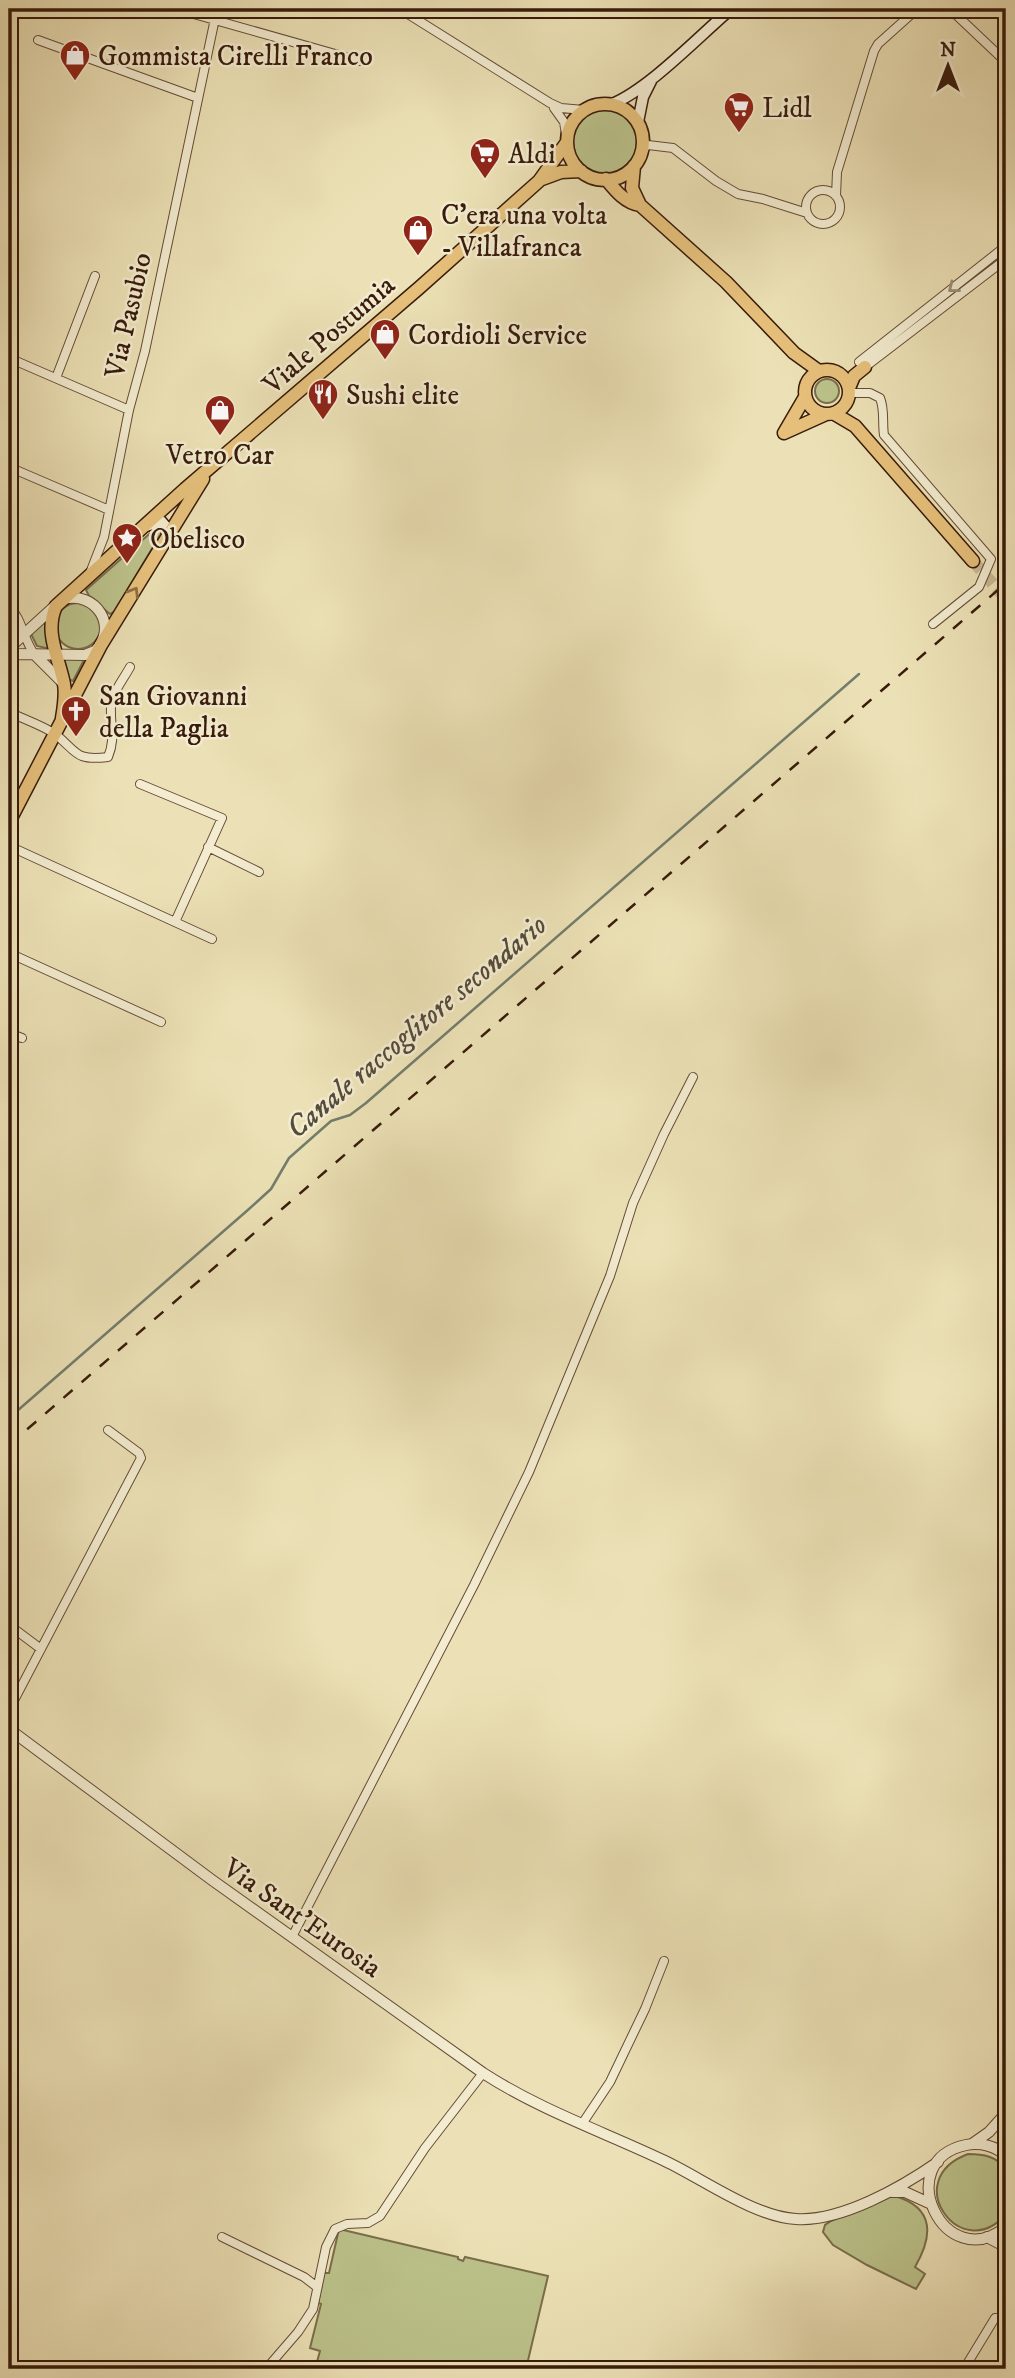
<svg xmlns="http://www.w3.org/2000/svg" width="1015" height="2378" viewBox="0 0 1015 2378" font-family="'IM FELL DW Pica',serif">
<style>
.green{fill:#bcc28b;stroke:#7a6e4b;stroke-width:2}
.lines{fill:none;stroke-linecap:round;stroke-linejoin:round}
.stream{stroke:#727d6d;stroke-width:2.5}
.primary-tunnel{stroke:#c8b994;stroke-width:12;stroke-dasharray:12 6;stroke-linecap:butt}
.minor-casing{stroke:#654c36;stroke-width:10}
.tertiary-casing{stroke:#654c36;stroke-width:12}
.secondary-casing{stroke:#381b0b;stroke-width:13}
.primary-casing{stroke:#381b0b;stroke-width:15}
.minor{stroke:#f3ecd0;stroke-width:8}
.tertiary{stroke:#f3ecd0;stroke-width:10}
.secondary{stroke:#f3ecd0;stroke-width:10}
.primary{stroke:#e6c07b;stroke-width:12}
.rail{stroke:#381b0b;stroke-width:2.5;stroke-dasharray:12 12;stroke-linecap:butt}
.oneway{stroke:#9f8e77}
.oneway2{stroke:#8f6e43}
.labels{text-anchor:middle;stroke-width:5;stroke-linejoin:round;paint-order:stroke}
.poi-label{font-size:28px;fill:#381b0b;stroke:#f3ecd0;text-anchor:start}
.street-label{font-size:28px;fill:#381b0b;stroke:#f3ecd0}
.water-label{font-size:30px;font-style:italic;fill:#554c3c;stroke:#f3ecd0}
</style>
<rect width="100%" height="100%" fill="#ece1b6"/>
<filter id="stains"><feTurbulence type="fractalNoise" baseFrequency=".00286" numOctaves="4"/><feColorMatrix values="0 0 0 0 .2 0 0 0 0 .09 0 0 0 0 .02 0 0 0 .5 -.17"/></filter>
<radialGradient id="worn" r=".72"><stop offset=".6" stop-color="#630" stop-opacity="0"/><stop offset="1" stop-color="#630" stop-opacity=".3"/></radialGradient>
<path class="green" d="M573 141a32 32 0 1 1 64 0a32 32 0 1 1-64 0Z
M815 391a12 12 0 1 1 24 0a12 12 0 1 1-24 0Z
M156,528H160L162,532L114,612L110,614C102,609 98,600 89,596L86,590Z
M55 626a23 23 0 1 1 46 0a23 23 0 1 1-46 0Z
M47,616L50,649L37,646L30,632Z
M64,658H85L73,681L68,679Z
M968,2154C983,2154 997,2156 1006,2170V2214C962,2266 898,2180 968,2154Z
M895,2196C935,2208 933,2236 915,2267L925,2274L916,2289L867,2265L833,2245L823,2232L825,2225L831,2221L883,2197Z
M339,2229L458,2257V2259L463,2261L465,2257L548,2276L526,2369H315L320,2351L310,2348L321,2304L318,2303L324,2273H329Z"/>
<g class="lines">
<path class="stream" d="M9,1418L249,1209L271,1189L289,1158L331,1121L350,1115L366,1103L859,674"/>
<path class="primary-tunnel" d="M973,561L1006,599"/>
<g class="minor-casing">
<path id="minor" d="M176,9L360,61
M400,9L550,103L561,108L584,110
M950,9L1006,62
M38,40L198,98
M554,108L564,122L567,140
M642,150L648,145L673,148L716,181L738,194L763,199L807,213
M806 207a17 17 0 1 1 34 0a17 17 0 1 1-34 0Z
M836,196L837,172L874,51L878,44L917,9
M9,358L129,410
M859,362L1006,246
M865,367L1006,259
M56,378L95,276
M849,393H870L880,398C885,410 882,423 884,435L991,559L979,587L933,624
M9,467L109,510
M90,573L104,537L129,410L145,351L217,9
M9,606C23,620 23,640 35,655
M9,712C23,719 42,725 55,734C78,752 74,761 108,757C116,738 110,727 111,707C112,693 123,680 130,667
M140,784L222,818L175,922
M9,846L212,939
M208,847L259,872
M9,953L161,1022
M9,1033L22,1038
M9,1625L41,1649
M9,1710L141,1458L139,1453L108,1430
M292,1937L474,1585L529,1472L610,1276L633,1203L664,1134L693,1077
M582,2124L610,2082L645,2009L664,1961
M222,2237L304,2277L317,2287
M266,2369L298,2332L313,2309L326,2247L335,2229L347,2224L368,2223L380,2216L425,2148L483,2073
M964,2369L995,2318H1006"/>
</g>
<g class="tertiary-casing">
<path id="tertiary" d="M9,648L55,606
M35,655L64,684
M9,656L17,654L85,655L95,651C119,627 96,591 64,599
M9,1729L212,1880L483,2073C540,2110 604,2132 665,2161C703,2179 755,2217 796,2219C841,2222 902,2187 938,2162
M972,2144L989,2132L1006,2113
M1006,2156C996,2146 980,2142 966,2145C890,2161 944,2277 1006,2227
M892,2192H905L929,2203
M987,2237L1006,2247"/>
</g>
<g class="secondary-casing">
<path id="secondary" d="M612,104C649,89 699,36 731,9
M638,122L643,97L651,81
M146,526L161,521L167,528V538"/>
</g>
<g class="primary-casing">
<path id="primary" d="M567 142a38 38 0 1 1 76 0a38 38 0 1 1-76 0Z
M634,166L632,188L640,205L726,282L794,353L819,371
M542,179L561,172L581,171
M606,179C615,190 625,203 640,205
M805 392a22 22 0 1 1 44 0a22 22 0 1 1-44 0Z
M849,388L854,376L865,367
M833,413L855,426L973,561
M784,433L824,415
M784,433L805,397
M62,718C64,706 66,695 64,684C59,658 44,632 56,606L185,489L419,288L539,181L567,142
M9,822L101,645L203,479"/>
</g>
<use href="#minor" class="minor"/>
<use href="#tertiary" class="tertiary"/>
<use href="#secondary" class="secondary"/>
<use href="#primary" class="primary"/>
<path class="rail" d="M9,1445L1006,583"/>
</g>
<defs><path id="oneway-chevron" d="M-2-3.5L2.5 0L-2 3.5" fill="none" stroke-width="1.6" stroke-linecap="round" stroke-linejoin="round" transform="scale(1.75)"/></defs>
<use class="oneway" href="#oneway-chevron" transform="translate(953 288) rotate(142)"/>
<use class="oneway2" href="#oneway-chevron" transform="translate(134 592) rotate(-59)"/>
<defs>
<g id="shop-pin" transform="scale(1.575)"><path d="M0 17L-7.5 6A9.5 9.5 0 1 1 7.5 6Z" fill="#8f2418" stroke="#f3ecd0"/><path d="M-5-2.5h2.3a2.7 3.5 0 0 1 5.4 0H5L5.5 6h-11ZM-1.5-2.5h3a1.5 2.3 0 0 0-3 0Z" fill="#fff"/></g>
<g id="supermarket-pin" transform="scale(1.575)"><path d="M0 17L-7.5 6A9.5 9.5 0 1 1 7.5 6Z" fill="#8f2418" stroke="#f3ecd0"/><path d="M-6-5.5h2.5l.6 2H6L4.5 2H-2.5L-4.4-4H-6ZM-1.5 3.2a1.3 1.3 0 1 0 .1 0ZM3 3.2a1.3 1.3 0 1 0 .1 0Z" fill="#fff"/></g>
<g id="restaurant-pin" transform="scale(1.575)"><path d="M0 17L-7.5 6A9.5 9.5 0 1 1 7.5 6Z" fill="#8f2418" stroke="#f3ecd0"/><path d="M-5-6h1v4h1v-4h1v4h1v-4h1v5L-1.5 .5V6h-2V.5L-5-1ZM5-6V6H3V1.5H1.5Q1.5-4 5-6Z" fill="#fff"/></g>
<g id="sight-pin" transform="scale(1.575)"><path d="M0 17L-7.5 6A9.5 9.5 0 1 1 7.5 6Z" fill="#8f2418" stroke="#f3ecd0"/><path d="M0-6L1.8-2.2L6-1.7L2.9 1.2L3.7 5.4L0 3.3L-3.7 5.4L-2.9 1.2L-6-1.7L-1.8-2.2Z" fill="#fff"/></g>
<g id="church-pin" transform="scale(1.575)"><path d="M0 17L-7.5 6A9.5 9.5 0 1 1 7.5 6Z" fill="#8f2418" stroke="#f3ecd0"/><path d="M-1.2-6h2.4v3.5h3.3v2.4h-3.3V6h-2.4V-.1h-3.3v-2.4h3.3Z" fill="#fff"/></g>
</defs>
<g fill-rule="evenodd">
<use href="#shop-pin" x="75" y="55"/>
<use href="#supermarket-pin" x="739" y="107"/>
<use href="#supermarket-pin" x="485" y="153"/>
<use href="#shop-pin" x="418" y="230"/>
<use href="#shop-pin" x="385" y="334"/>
<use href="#restaurant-pin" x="323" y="394"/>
<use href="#shop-pin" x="220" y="410"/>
<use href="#sight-pin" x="127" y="538"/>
<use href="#church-pin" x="76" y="711"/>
</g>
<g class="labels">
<g class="poi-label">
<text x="98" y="65">Gommista Cirelli Franco</text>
<text x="762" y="117">Lidl</text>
<text x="508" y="163">Aldi</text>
<text x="441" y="224">C'era una volta<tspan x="441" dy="32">- Villafranca</tspan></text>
<text x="408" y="344">Cordioli Service</text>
<text x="346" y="404">Sushi elite</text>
<text x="220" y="464" text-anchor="middle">Vetro Car</text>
<text x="150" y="548">Obelisco</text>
<text x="99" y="705">San Giovanni<tspan x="99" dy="32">della Paglia</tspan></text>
</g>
<g class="street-label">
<text transform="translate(127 315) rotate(-77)" y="10">Via Pasubio</text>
<text transform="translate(328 334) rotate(-41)" y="10">Viale Postumia</text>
<text transform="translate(303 1917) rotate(35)" y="10">Via Sant'Eurosia</text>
</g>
<g class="water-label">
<text transform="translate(416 1026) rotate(-40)" y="10">Canale raccoglitore secondario</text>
</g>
</g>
<rect width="1015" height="2378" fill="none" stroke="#ece1b6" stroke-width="35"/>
<rect x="10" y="10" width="994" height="2357" fill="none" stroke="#381b0b" stroke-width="3.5"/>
<rect x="18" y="18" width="980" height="2343" fill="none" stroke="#381b0b" stroke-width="2"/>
<g transform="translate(948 66)" stroke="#f3ecd0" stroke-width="5" paint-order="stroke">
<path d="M0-5L12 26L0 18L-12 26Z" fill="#381b0b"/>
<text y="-10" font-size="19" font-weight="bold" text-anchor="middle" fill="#381b0b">N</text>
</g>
<rect width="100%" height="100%" filter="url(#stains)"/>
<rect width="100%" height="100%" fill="url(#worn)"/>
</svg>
